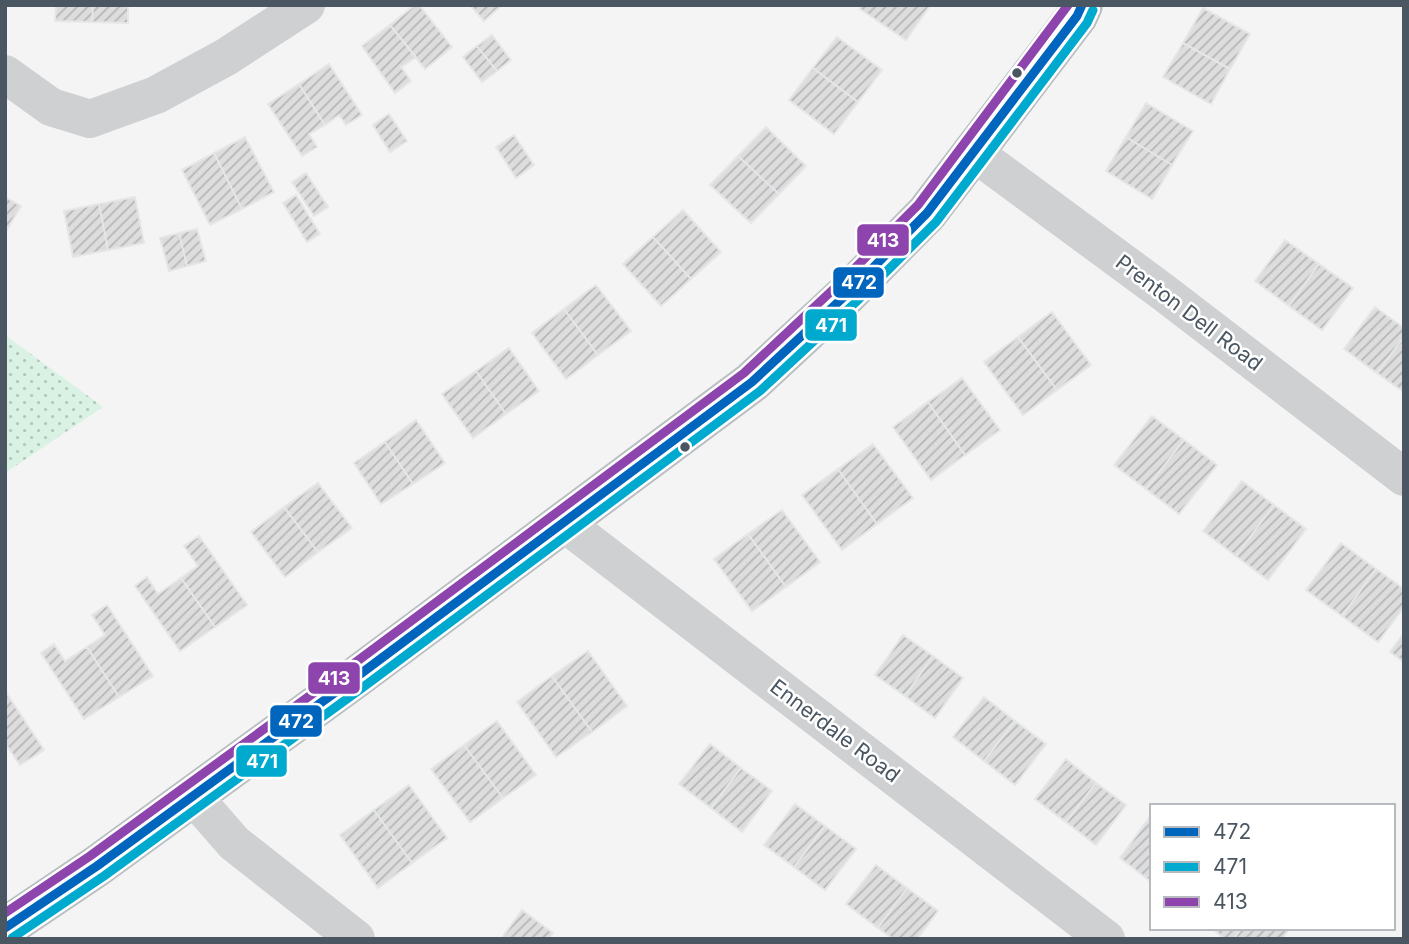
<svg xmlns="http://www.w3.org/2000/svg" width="1409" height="944" viewBox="0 0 1409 944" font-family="Inter,sans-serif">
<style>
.park{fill:url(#park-dots)}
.building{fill:url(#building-hatch);stroke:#e5e6e7;stroke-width:2}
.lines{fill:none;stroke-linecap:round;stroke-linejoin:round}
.highway-casing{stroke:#b9bec3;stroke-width:42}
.minor{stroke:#ced0d2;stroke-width:38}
.highway{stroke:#bec4c9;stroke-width:38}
.bus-1-casing{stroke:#fff;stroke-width:14}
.bus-2-casing{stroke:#fff;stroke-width:14}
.bus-3-casing{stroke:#fff;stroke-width:14}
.bus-1{stroke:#0065bd;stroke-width:9}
.bus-2{stroke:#00a9ce;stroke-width:9}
.bus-3{stroke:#8e44ad;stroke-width:9}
.bus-dot{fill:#4a5661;stroke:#fff;stroke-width:2.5}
.labels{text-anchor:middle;stroke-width:5;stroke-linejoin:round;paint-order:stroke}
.street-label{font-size:21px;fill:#4a5661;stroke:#fff}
.line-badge{stroke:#fff;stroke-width:2.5}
.badge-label{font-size:19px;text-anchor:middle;font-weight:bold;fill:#fff}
</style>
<defs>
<pattern id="park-dots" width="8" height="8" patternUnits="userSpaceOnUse" patternTransform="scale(1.75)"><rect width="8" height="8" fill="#d9f2e3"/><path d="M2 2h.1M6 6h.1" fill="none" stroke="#b2c7bb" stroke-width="1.8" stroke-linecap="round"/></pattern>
<pattern id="building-hatch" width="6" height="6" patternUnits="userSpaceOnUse" patternTransform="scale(1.75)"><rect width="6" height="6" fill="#ddddde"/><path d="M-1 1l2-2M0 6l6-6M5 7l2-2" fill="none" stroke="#b5b6b7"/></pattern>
</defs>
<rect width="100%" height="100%" fill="#f4f4f4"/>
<path class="park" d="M5,335L103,407L5,473Z"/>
<path class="building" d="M56,5H93L92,22L55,21Z
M93,5H128V23L92,22Z
M415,5H419L452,47L425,69L390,25Z
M470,5H502L484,21Z
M862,5H926L929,7L906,40L860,9Z
M1203,8L1250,34L1230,69L1183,43Z
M390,25L416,57L401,67L411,81L395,93L362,46Z
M492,35L511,60L497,71L477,46Z
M837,37L882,70L858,102L813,68Z
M1183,43L1230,69L1211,104L1163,77Z
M477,46L497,71L482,82L463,57Z
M329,64L362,115L346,125L339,115L325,125L299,84Z
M813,68L858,102L834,134L789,100Z
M299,84L325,125L309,134L317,147L302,156L268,104Z
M1146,103L1193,131L1172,165L1126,137Z
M389,114L407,141L390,152L373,125Z
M766,127L806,166L779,194L738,156Z
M514,135L534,165L516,178L496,147Z
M245,137L274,192L242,209L214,153Z
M1126,137L1172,165L1152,199L1106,171Z
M214,153L242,209L210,225L182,170Z
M738,156L779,194L751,223L710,185Z
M306,173L328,207L314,216L292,182Z
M296,195L320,234L307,242L283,203Z
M5,197L21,206L5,233Z
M135,197L144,243L108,250L99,204Z
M99,204L108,250L73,257L64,211Z
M683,210L721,252L691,279L653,237Z
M197,229L206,261L187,266L179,233Z
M179,233L187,266L169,271L160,238Z
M653,237L691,279L661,306L623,264Z
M1285,240L1319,264L1289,306L1255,281Z
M1319,264L1353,288L1322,330L1289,306Z
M596,285L631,331L598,355L564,309Z
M1375,307L1404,328V337L1377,373L1344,349Z
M564,309L598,355L566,379L532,333Z
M1052,312L1091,365L1057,390L1018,337Z
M1018,337L1057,390L1023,415L984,362Z
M1404,337V392L1377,373Z
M509,348L539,391L506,414L476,371Z
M476,371L506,414L473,438L442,394Z
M962,378L1000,430L965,455L928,402Z
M928,402L965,455L931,480L893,427Z
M1152,416L1184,440L1146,489L1114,465Z
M416,420L445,463L413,484L385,442Z
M1184,440L1217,465L1179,514L1146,489Z
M385,442L413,484L381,504L354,463Z
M873,444L913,498L877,524L838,469Z
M838,469L877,524L842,550L802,495Z
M1242,481L1274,505L1236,556L1203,531Z
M318,483L352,528L318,552L284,507Z
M1274,505L1306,529L1268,580L1236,556Z
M284,507L318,552L285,577L251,532Z
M782,510L820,562L786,587L748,534Z
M748,534L786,587L752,611L714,559Z
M199,536L247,605L215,627L181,578L198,566L184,546Z
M1341,543L1376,569L1342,616L1306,590Z
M1376,569L1404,589V607L1378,642L1342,616Z
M147,577L158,594L181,578L215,627L180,651L135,586Z
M107,605L153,676L119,697L87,647L105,635L92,615Z
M1404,633V662L1390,652Z
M903,635L933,656L905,696L875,675Z
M54,644L65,661L87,647L119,697L84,719L41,653Z
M588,651L627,706L592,732L552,676Z
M933,656L963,678L935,718L905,696Z
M552,676L592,732L556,757L517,702Z
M5,691L44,750L20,765L7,746L5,747Z
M984,697L1015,721L984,761L953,737Z
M497,721L536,775L503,798L464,745Z
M1015,721L1046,744L1015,785L984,761Z
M710,744L741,768L711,808L679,784Z
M464,745L503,798L470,822L431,769Z
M1066,759L1096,783L1066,822L1035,799Z
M741,768L772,791L742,832L711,808Z
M1096,783L1126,805L1096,845L1066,822Z
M409,785L447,838L412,863L374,810Z
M795,804L825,826L794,867L764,845Z
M374,810L412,863L378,888L340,835Z
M1149,818L1152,819L1150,881L1120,858Z
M825,826L856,849L825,890L794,867Z
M876,865L907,888L878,928L846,904Z
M907,888L938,911L917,939H893L878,928Z
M522,910L553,933L549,939H501Z
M1211,928H1241L1234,939H1225Z
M1241,928H1290L1282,939H1234Z"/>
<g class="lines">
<g class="highway-casing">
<path id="highway" d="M5,928L97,866L359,675L752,382L848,293L927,213L1077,16L1082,5"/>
</g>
<path class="minor" d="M5,74L51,107L90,119L156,95L226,57L306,5
M973,152L1163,292L1404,477
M564,523L1106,939
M193,796L234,843L356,939"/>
<use href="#highway" class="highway"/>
<g class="bus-1-casing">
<path id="bus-1" d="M5,928L97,866L359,675L752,382L848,293L927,213L1077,16L1082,5"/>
</g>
<g class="bus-2-casing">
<path id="bus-2" d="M12,938L104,876L366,685L760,391L856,302L936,222L1087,23L1093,10"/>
</g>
<g class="bus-3-casing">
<path id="bus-3" d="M5,913L90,856L352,665L744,373L839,284L918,205L1068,5"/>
</g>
<use href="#bus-1" class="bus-1"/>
<use href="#bus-2" class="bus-2"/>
<use href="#bus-3" class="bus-3"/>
</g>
<g class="bus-dot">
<circle cx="1017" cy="73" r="6"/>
<circle cx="685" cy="447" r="6"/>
</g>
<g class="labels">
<g class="street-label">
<text transform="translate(1189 313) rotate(37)" y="7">Prenton Dell Road</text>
<text transform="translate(835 731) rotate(37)" y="7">Ennerdale Road</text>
</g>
</g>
<g class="line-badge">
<rect x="856" y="223" width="54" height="34" rx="7" fill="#8e44ad"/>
<rect x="832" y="266" width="53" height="33" rx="7" fill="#0065bd"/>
<rect x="804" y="308" width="54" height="34" rx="7" fill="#00a9ce"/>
<rect x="307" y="661" width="54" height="34" rx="7" fill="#8e44ad"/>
<rect x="269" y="704" width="54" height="34" rx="7" fill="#0065bd"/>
<rect x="235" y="744" width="53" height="34" rx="7" fill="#00a9ce"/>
</g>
<g class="badge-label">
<text x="883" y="247">413</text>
<text x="859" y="289">472</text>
<text x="831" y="332">471</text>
<text x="334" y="685">413</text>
<text x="296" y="728">472</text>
<text x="262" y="768">471</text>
</g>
<rect width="1409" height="944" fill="none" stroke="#4a5661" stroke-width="14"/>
<rect x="1150" y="804" width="245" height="126" fill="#ffffff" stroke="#b7bbc0" stroke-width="2"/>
<rect x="1164" y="827" width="35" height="10" fill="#0065bd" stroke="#b7bbc0" stroke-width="2"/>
<text x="1213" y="839" font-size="21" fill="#4a5661">472</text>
<rect x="1164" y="862" width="35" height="10" fill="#00a9ce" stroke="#b7bbc0" stroke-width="2"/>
<text x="1213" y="874" font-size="21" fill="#4a5661">471</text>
<rect x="1164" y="897" width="35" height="10" fill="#8e44ad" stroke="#b7bbc0" stroke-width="2"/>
<text x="1213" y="909" font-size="21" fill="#4a5661">413</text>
</svg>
